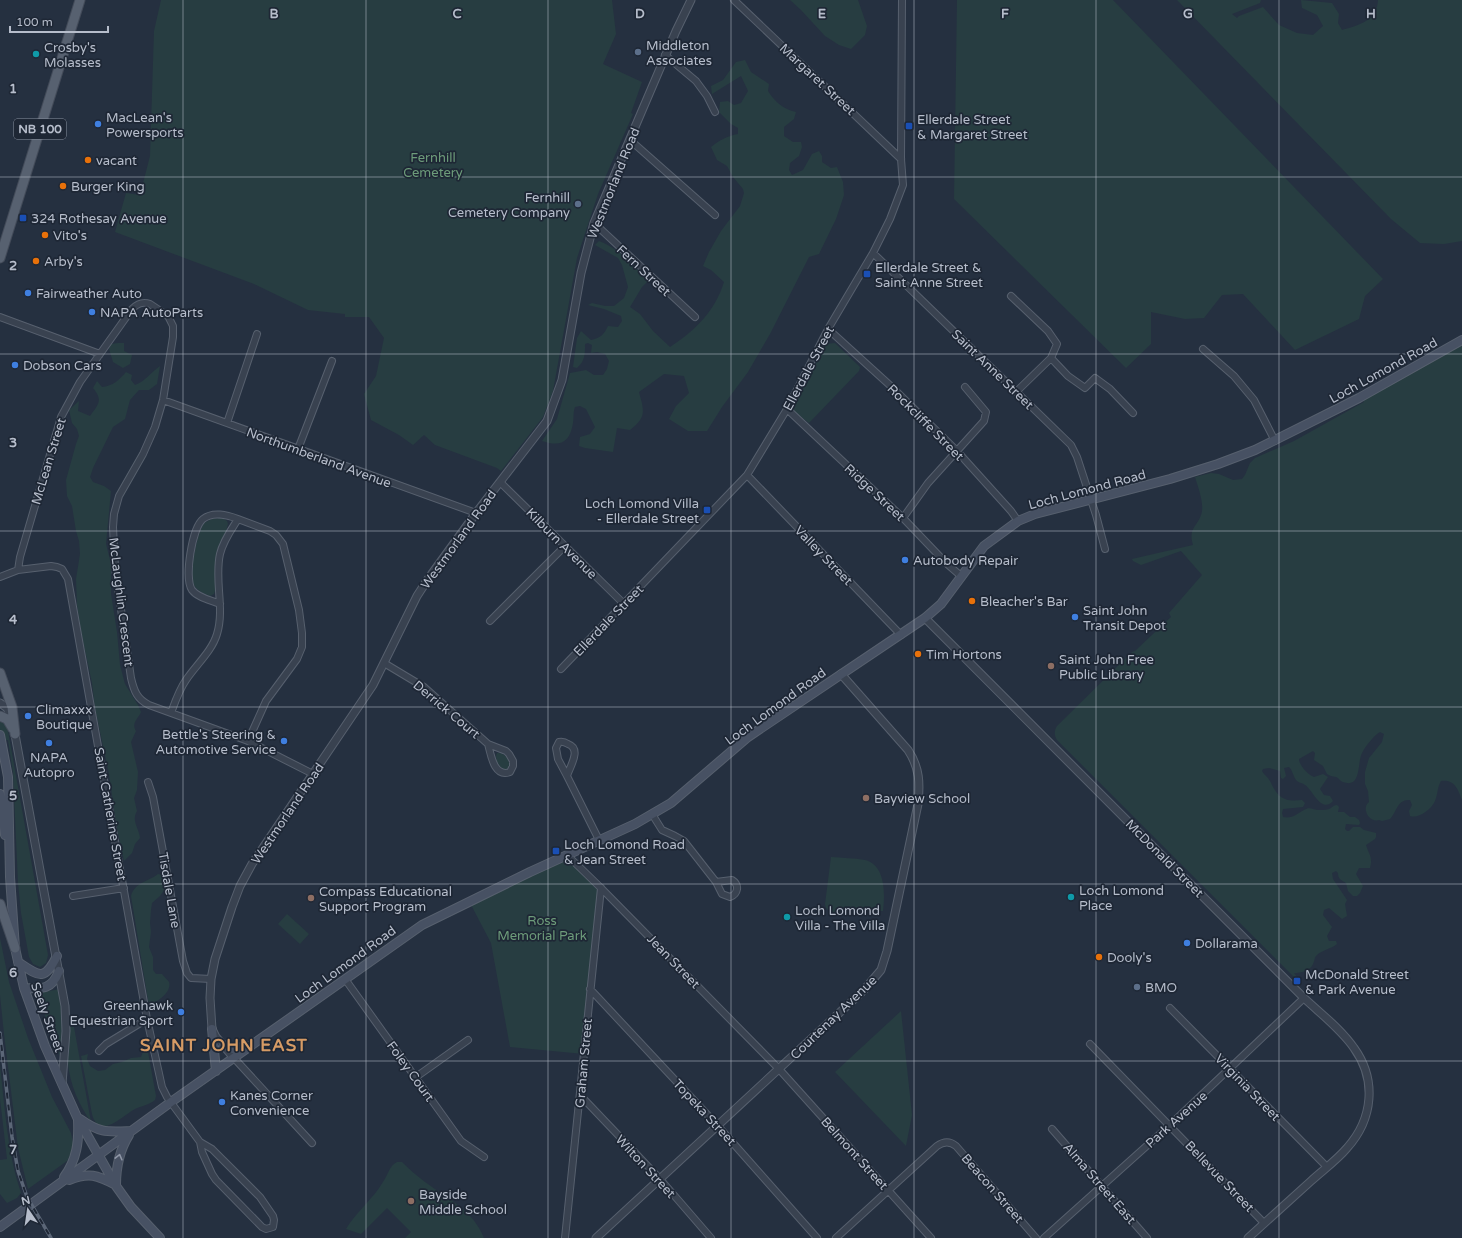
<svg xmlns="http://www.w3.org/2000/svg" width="1462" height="1238" viewBox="0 0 1462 1238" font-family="'Varela Round',sans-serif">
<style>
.green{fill:#273d41}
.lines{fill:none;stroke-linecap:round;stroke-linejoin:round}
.minor-casing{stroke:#57606e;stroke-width:8}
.tertiary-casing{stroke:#57606e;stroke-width:9}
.secondary-casing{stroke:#57606e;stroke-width:10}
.primary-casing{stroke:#434b59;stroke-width:11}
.minor{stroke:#394250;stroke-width:6}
.tertiary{stroke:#394250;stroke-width:7}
.secondary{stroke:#475163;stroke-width:8}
.primary{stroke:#576170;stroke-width:9}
.rail-casing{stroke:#5b6677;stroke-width:3.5}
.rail{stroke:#1e2735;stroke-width:2;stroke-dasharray:6;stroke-linecap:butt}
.oneway{stroke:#8f97a7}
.grid{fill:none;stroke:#b6bdcb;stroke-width:1;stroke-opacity:0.55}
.service-dot{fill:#5c6f8a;stroke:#1e2735;stroke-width:1.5}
.culture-dot{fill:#0f9aa8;stroke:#1e2735;stroke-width:1.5}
.shop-dot{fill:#3f7fe0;stroke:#1e2735;stroke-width:1.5}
.transit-dot{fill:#1a4fb4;stroke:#1e2735;stroke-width:1.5}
.food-dot{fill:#e8710a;stroke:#1e2735;stroke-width:1.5}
.education-dot{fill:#8d6e63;stroke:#1e2735;stroke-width:1.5}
.labels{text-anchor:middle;stroke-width:3.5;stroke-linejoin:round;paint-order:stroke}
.shield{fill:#1e2735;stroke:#88909e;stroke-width:1}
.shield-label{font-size:12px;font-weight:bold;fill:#b6bdcb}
.poi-label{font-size:13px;fill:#b6bdcb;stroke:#1e2735;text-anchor:start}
.street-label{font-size:13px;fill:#b6bdcb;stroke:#1e2735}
.park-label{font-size:13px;fill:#6d9c7a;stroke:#1e2735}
.district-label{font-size:17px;font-weight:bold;letter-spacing:1px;fill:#d69b65;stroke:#1e2735}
.grid-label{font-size:13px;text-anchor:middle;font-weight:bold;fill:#b6bdcb;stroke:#1e2735;stroke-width:3.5;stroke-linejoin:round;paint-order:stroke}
</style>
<rect width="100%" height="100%" fill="#253040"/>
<path class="green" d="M161,0H612L616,34L603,64L642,82L631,113L633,114L598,194L577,258L553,391L543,417L501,471L497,468L435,445L424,435L413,445L399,435L371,420L364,394L376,376L384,338L369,317H345V314L308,310L254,284L115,232L126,193L140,195L150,156L154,31Z
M790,0H858L867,26L865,35L851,49L839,45L825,36L801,10Z
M957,0H1113L1383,279L1365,296L1359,319L1295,350L1243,294L1222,295L1204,318L1185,319L1151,312V344L1126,368L954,199Z
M1177,0H1261L1260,3L1232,14L1237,18L1239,16L1263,7L1279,25L1297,33L1313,35L1323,26L1317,15L1302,8L1301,0L1332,3L1339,14L1338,23L1342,30C1359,25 1377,21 1378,0H1462V241L1444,244L1420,243L1391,219Z
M745,60L751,72L769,84L768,91C775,102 783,109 796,112L794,119L784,127V136L793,142H801L802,147L799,156L790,163L789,170L792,175L803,170L812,154L819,151L822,156V162L831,168L837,167L843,182L844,195L836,219L819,254L809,257L770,334L748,372L722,407L707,431H688L669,419L676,406L689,393L684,376L664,374L639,392C644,411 647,417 630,430L617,428L613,452L585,448L579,446L580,437L590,434L595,427L586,409L580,406L575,407C573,412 574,417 573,423C570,443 560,447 542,441L557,419L570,373L586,370L594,375H603L607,369L609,361L605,354L597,352L591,353L592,345L588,343L585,344C585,354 585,361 577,368L573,367L577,338L581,331L591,340C600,338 604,335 608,326L618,327L622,321L621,316L604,309L588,305L592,303L605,306H614L624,298L628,287L622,265L618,258L595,245L599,241C618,248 635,266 648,281L642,287L630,307L640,314L653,331L670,347C696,330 715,311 724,282L711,270L703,266L709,252L721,231L740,206L744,193L743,189L733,177L727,166L717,160L711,147C720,140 727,136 738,134V128L731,124L719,112L720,102L728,101L734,105L741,103L748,91L741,76L712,94L711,86L723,80L736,62Z
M1462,340V800C1458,790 1455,779 1441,781C1437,787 1438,796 1434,803C1430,810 1418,819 1410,816L1409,811L1412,805L1410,800C1397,799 1397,812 1390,819L1382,821L1379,820C1369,823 1361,808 1369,802L1368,791L1365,784V772L1369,758L1382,742L1384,734L1380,732C1374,735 1365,747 1362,753C1357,762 1362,789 1343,782C1341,782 1339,778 1336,777C1332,776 1330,776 1327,774L1323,766L1314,760L1315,753L1313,751L1299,759C1299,765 1308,775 1314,777L1323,774L1328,777L1320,789L1324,795L1330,796L1333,801C1321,814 1313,790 1305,785C1303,783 1299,783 1297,781C1293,777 1293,771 1289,767L1284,768L1286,776L1283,779L1281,778L1280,771L1269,768L1263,769L1262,771C1264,775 1268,777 1270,781C1278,798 1284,802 1302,800L1305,803L1303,807L1283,809L1282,813L1283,817C1292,819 1297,814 1304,810C1310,806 1313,810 1319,810C1321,810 1327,810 1329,809C1332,808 1333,805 1337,805L1339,807L1338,812H1344L1350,817H1355L1359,820L1360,823L1359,825L1346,824L1345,829L1347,831H1349L1353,827H1360L1364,830L1376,833V837L1375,839L1366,845C1369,855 1373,857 1370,868H1359L1356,874L1363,886L1360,893L1357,896H1353L1348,891L1346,883C1341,880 1338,879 1338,873L1336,871L1332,873L1333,879L1347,900L1345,904L1347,916L1342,919L1329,908L1324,910L1323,915L1332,927L1327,936L1329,941H1336L1337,944C1331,949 1322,950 1317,955C1314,958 1315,960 1313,964C1310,971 1301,973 1294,973L1297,977L1296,979L1057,740C1054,735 1054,731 1057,726L1132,652L1135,651L1171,617L1169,613L1202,575L1181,551L1141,565L1133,561L1132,559L1193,545C1188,528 1197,527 1201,515C1205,505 1198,487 1195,477L1211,473L1219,474L1233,480L1242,479L1245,475L1250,463L1255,458L1294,441L1364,402L1359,398Z
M118,343H124V351L132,355L130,364L123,368L113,362L109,349L111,344Z
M835,343L860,367L859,371L809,423L792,410L826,344Z
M160,366L157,384L149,390H139L130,400L125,419L113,427L93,468L90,477L93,482L104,486L111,491L106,544L111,564V594L117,632L120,665L125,684L138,705L141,712C138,719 131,723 136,731L131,742L138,772L137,790L134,798L137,811C131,821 139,828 140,838L135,844L132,853L124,861L116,824L109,774L95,708L92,683L81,632L77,605L76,579L80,554L79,541L76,531L72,506L67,496L66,480L76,444L79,436L77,429L72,423L69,410L79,401L78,411L90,416C99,404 103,400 93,388L97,381L102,387C113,386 119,380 126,372L132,375L131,380L135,385C146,381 151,372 160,366Z
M222,518L227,521L228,524C224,541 215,551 215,569C215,577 217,587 214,594L210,596C205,594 197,591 194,585C188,575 197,534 204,523L212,519Z
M0,720L4,722L8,731L48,955L46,963L40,967L33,964L29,957L21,913L18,883L13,773L8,740L0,741Z
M497,753C504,752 508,758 510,765L507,770L502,769L497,762L496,756Z
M567,855L601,888L584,1054L510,1047L491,943L469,901Z
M831,857C842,858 854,858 865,860C886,865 885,895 883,911L830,912L826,908L825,904Z
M158,874L162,875L167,886L160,896L152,903L151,910L150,923L151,932L149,947L153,957V970L156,974H162C164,977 168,980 169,982C172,992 158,1002 150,1004L148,1000L131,896C135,882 148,882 158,874Z
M287,914L309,934L300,944L278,924Z
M0,938L9,982L28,1038L52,1097L71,1133L74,1147H72L71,1153L67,1161L28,1189L18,1148L4,1034L0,995Z
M60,989C63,1011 65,1034 60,1056L50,1032L38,993Z
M901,1011L912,1115L906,1146L835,1072Z
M69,1026L74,1027L91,1122C79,1105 70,1084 68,1064C66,1052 68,1039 69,1026Z
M145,1046L147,1047L148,1052L156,1096L155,1100C149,1105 141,1106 135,1109C122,1116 99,1141 92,1114L81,1056L88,1054L87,1059L90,1066L98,1071L105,1070L113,1064L122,1062L131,1058L141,1057Z
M0,1065C5,1108 7,1152 21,1193L17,1198L7,1203L0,1194V1160L7,1159L0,1099Z
M397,1162H402C409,1169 417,1176 425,1182C448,1199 473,1210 484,1238H405L411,1232L387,1208L361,1234L346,1229C356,1212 373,1199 383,1182C388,1175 389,1166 397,1162Z"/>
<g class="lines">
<g class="minor-casing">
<path id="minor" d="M734,0L901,159
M665,55L696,81L707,96L715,112
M630,140L715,215
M594,223L695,317
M873,253L1071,445L1077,457L1096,515L1105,549
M1011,296L1048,331L1057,344L1051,358L1068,376L1085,388L1095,378L1110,389L1133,413
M0,317L100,354
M828,329L894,389L956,450L1011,511L1018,521
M1203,349L1234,376L1254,400L1275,441
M1016,392L1051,358
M163,400L476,513
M787,409L903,518L946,563L961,576
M227,423L257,334
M298,449L332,361
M747,475L901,635
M500,482L624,604
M903,518L928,483L984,421L986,412L965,387
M18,570L20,557L61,417L80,382L132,309C137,304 142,301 150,304L168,316L173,326V337L163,400L155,427L143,454L119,496L114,514L113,527L115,568L131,678C134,691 137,699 149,705L248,741L313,774
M0,577L18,570L51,566L57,567L62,569L68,579L147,1019L162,1087L167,1097L200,1142L202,1152L212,1174L216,1180L262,1227L266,1229L273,1227L274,1220L273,1216L260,1197L212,1149L200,1142
M220,604C211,600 198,598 192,590C184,578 192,528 203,519C213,511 227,515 238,519
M490,621L565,546
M384,663L424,687L488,744L506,751L509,754L513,761V766L510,772C494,778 491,755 488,744
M561,669L747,475L787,409L828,329L873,253L890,219L903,185L901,159L902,0
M171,713C175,702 179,690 186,680C196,665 212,651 217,634C225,608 214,580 220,554C223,541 231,530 238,519L270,531L276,535L283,544L299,610L302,633V647L297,659L266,701L248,741
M567,776L558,759L556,748L559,742C563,741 565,742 568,744C582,749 570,766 567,776L599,840
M148,782L153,797L183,961L187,973L191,978L211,979
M652,814L662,830L675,836L684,841L716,882L722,894L730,897C738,894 740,885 732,880L716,882
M567,855L601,888L779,1069L931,1238
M73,896L124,888
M345,979L461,1141L484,1157
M590,989L717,1125L817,1238
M1170,1008L1326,1166
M1090,1044L1264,1223
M99,1051L106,1044L147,1019
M234,1058L312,1143
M416,1077L468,1040
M580,1095L660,1179L711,1238
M1052,1129L1147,1238
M565,1238C577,1121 588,1004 601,888
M836,1238L937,1146C944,1141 950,1141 956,1146L1036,1238
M1044,1238L1170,1125L1304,998"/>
</g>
<g class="tertiary-casing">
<path id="tertiary" d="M925,618L1304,998C1321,1014 1341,1029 1354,1048C1377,1080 1373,1119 1347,1148C1337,1160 1323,1170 1311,1181C1290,1200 1269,1219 1248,1238
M0,703L7,708L11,717
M14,729L65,1006L66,1031L62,1084
M234,1058L216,1037L212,1029L210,998L211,979L215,959L232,907L240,886L252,864L373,685L417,596L428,579L476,513L547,421L562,380L581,273L594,223L676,31L691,0
M596,1238L864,990L881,970L887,951L918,804C920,784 920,768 908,750L841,674"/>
</g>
<g class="secondary-casing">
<path id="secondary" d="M0,735L8,777L10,877L15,948L24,988L45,1046L77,1117L116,1186L131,1207L160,1238
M0,794L5,835
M18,962C39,976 44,982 57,956
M24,988C42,989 52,990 59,971
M212,1029L216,1071
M223,1045L233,1049L248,1046
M80,1119C100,1133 106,1132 130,1131
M64,1177C77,1159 79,1142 78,1120
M69,1180C89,1172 97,1175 116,1185
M116,1185C116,1167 119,1151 129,1135
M0,1227L171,1102L422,925L530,872L635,824L671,803L748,737L925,618L941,604L984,546L1018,521L1035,514L1170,479L1218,464L1255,450L1359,398L1462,340"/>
</g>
<g class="primary-casing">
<path id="primary" d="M0,258L80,0
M0,673L12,707L15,734
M0,716L7,719L13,729
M0,904L15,948"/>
</g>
<use href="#minor" class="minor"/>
<use href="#tertiary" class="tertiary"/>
<use href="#secondary" class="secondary"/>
<use href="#primary" class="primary"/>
<g class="rail-casing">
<path id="rail" d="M0,1033L12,1137L18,1171L27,1197L51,1238"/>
</g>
<use href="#rail" class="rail"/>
</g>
<defs><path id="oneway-chevron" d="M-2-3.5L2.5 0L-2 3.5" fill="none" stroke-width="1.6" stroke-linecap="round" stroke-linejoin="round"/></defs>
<use class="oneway" href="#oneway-chevron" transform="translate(119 1157) rotate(-76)"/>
<path class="grid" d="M183,0V1238M366,0V1238M548,0V1238M731,0V1238M914,0V1238M1096,0V1238M1279,0V1238M0,177H1462M0,354H1462M0,531H1462M0,707H1462M0,884H1462M0,1061H1462"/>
<g class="service-dot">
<circle cx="638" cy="52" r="4"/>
<circle cx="578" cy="204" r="4"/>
<circle cx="1137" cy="987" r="4"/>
</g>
<g class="culture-dot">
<circle cx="36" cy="54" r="4"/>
<circle cx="1071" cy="897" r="4"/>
<circle cx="787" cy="917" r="4"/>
</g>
<g class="shop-dot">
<circle cx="98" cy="124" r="4"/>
<circle cx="28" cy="293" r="4"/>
<circle cx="92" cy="312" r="4"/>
<circle cx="15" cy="365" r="4"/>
<circle cx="905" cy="560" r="4"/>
<circle cx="1075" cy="617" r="4"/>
<circle cx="28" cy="716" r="4"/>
<circle cx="284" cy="741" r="4"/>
<circle cx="49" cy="743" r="4"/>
<circle cx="1187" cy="943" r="4"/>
<circle cx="181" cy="1012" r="4"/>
<circle cx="222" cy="1102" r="4"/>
</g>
<g class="transit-dot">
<rect x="905" y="122" width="8" height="8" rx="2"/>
<rect x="19" y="214" width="8" height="8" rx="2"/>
<rect x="863" y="270" width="8" height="8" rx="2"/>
<rect x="703" y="506" width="8" height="8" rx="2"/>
<rect x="552" y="847" width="8" height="8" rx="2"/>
<rect x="1293" y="977" width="8" height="8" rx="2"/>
</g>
<g class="food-dot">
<circle cx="88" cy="160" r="4"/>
<circle cx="63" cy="186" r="4"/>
<circle cx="45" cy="235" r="4"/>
<circle cx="36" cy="261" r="4"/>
<circle cx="972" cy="601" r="4"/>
<circle cx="918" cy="654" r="4"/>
<circle cx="1099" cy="957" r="4"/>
</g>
<g class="education-dot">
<circle cx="1051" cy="666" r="4"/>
<circle cx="866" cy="798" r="4"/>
<circle cx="311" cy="898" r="4"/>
<circle cx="411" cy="1201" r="4"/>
</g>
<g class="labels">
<rect class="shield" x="14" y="119" width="52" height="20" rx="3"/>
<g class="shield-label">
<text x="40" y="133">NB 100</text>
</g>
<g class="poi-label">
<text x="646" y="50">Middleton<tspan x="646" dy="15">Associates</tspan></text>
<text x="44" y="52">Crosby's<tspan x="44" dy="15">Molasses</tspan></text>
<text x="106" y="122">MacLean's<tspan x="106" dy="15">Powersports</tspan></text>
<text x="917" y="124">Ellerdale Street<tspan x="917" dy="15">&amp; Margaret Street</tspan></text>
<text x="96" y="165">vacant</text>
<text x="71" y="191">Burger King</text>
<text x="570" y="202" text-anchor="end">Fernhill<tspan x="570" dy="15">Cemetery Company</tspan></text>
<text x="31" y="223">324 Rothesay Avenue</text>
<text x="53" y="240">Vito's</text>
<text x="44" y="266">Arby's</text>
<text x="875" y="272">Ellerdale Street &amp;<tspan x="875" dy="15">Saint Anne Street</tspan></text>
<text x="36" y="298">Fairweather Auto</text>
<text x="100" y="317">NAPA AutoParts</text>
<text x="23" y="370">Dobson Cars</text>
<text x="699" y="508" text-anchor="end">Loch Lomond Villa<tspan x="699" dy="15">- Ellerdale Street</tspan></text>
<text x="913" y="565">Autobody Repair</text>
<text x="980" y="606">Bleacher's Bar</text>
<text x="1083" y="615">Saint John<tspan x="1083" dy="15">Transit Depot</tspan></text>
<text x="926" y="659">Tim Hortons</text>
<text x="1059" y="664">Saint John Free<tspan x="1059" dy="15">Public Library</tspan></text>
<text x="36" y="714">Climaxxx<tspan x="36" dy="15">Boutique</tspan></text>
<text x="276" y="739" text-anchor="end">Bettle's Steering &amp;<tspan x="276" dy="15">Automotive Service</tspan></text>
<text x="49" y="762" text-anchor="middle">NAPA<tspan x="49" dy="15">Autopro</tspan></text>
<text x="874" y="803">Bayview School</text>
<text x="564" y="849">Loch Lomond Road<tspan x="564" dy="15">&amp; Jean Street</tspan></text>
<text x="1079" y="895">Loch Lomond<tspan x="1079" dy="15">Place</tspan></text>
<text x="319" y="896">Compass Educational<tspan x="319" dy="15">Support Program</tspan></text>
<text x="795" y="915">Loch Lomond<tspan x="795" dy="15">Villa - The Villa</tspan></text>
<text x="1195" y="948">Dollarama</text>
<text x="1107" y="962">Dooly's</text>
<text x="1305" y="979">McDonald Street<tspan x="1305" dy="15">&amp; Park Avenue</tspan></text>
<text x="1145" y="992">BMO</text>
<text x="173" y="1010" text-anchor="end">Greenhawk<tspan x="173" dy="15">Equestrian Sport</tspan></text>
<text x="230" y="1100">Kanes Corner<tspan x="230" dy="15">Convenience</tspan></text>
<text x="419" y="1199">Bayside<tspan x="419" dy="15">Middle School</tspan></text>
</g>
<g class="street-label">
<text transform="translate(818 79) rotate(43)" y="5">Margaret Street</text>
<text transform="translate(613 183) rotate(-68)" y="5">Westmorland Road</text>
<text transform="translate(644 270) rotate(43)" y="5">Fern Street</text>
<text transform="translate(808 368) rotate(-62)" y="5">Ellerdale Street</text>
<text transform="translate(993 369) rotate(44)" y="5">Saint Anne Street</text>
<text transform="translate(1383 370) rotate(-29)" y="5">Loch Lomond Road</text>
<text transform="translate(926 422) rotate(45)" y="5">Rockcliffe Street</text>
<text transform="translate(319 457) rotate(20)" y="5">Northumberland Avenue</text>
<text transform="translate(48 461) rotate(-73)" y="5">McLean Street</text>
<text transform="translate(1087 489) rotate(-15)" y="5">Loch Lomond Road</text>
<text transform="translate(875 492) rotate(43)" y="5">Ridge Street</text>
<text transform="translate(458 539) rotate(-54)" y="5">Westmorland Road</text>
<text transform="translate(562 543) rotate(45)" y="5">Kilburn Avenue</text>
<text transform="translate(824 555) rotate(46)" y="5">Valley Street</text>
<text transform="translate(122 602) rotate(83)" y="5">McLaughlin Crescent</text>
<text transform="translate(608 620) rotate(-46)" y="5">Ellerdale Street</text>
<text transform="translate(775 706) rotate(-36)" y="5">Loch Lomond Road</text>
<text transform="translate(447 709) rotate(40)" y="5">Derrick Court</text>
<text transform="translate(287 813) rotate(-56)" y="5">Westmorland Road</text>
<text transform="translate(111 814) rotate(80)" y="5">Saint Catherine Street</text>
<text transform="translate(1165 858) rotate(45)" y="5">McDonald Street</text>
<text transform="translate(170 890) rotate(80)" y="5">Tisdale Lane</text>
<text transform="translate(674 961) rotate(46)" y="5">Jean Street</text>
<text transform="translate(345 964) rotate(-36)" y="5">Loch Lomond Road</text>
<text transform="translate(48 1017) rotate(70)" y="5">Seely Street</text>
<text transform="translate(833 1017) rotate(-44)" y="5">Courtenay Avenue</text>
<text transform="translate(583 1063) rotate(-85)" y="5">Graham Street</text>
<text transform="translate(411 1071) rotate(54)" y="5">Foley Court</text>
<text transform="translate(1248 1087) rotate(46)" y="5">Virginia Street</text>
<text transform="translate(705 1112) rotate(47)" y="5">Topeka Street</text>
<text transform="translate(1176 1119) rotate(-42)" y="5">Park Avenue</text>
<text transform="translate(855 1153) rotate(48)" y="5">Belmont Street</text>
<text transform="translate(646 1166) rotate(47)" y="5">Wilton Street</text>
<text transform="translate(1220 1176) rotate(46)" y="5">Bellevue Street</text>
<text transform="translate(1100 1183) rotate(49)" y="5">Alma Street East</text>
<text transform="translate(993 1188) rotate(49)" y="5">Beacon Street</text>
</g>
<g class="park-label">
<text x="433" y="162">Fernhill<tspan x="433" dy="15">Cemetery</tspan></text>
<text x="542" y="925">Ross<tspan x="542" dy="15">Memorial Park</tspan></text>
</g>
<g class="district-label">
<text x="224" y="1051">SAINT JOHN EAST</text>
</g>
</g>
<g class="grid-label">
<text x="274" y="18">B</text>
<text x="457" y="18">C</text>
<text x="640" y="18">D</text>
<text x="822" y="18">E</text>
<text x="1005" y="18">F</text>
<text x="1188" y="18">G</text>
<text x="1371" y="18">H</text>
<text x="13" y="93">1</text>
<text x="13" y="270">2</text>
<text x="13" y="447">3</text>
<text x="13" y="624">4</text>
<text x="13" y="800">5</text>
<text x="13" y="977">6</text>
<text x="13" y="1154">7</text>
</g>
<g transform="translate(28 1210) rotate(347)" stroke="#1e2735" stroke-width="3" paint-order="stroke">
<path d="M0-3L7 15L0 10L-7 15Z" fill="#b6bdcb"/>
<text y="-6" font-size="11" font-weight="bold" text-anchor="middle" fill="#b6bdcb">N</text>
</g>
<path d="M10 26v6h98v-6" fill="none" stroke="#b6bdcb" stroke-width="2"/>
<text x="16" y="26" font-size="12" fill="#b6bdcb" stroke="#1e2735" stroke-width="3" paint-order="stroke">100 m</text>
</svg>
